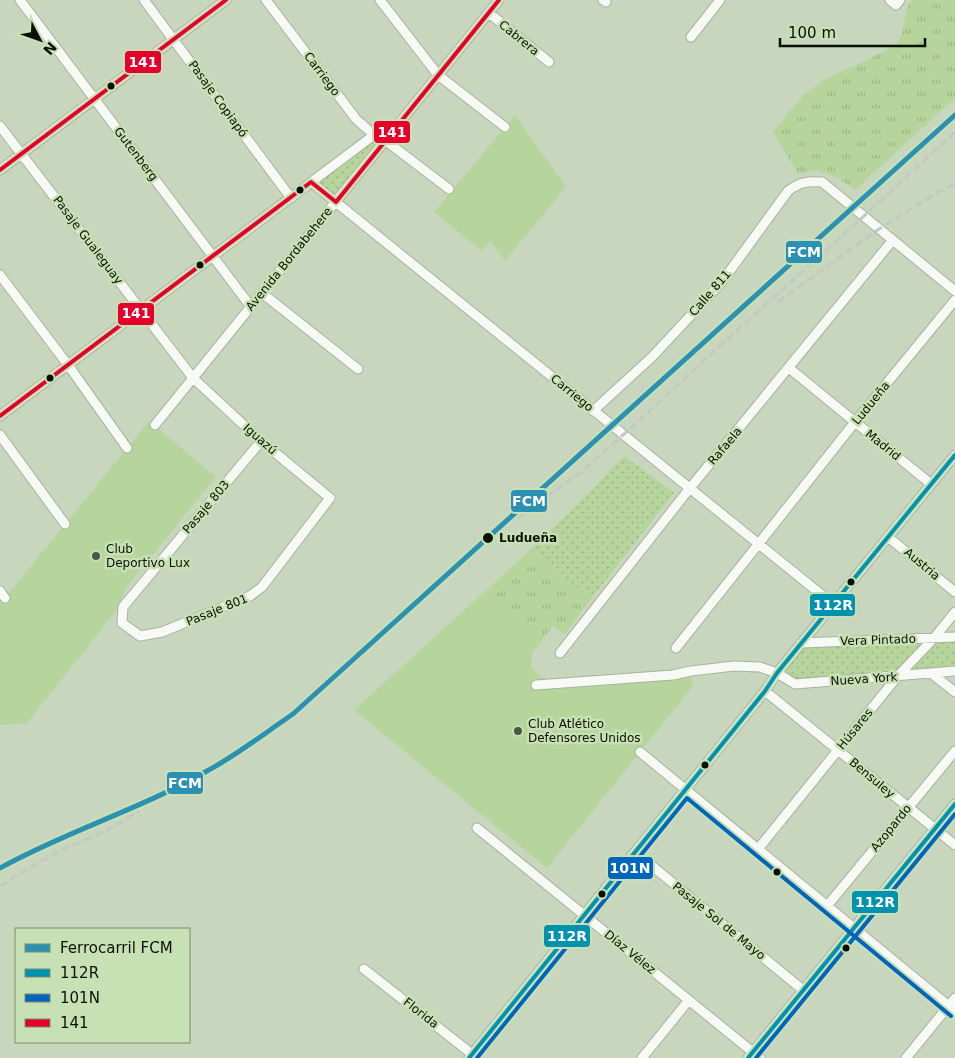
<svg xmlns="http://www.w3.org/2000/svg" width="955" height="1058" viewBox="0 0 955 1058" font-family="'DejaVu Sans',sans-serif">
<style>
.grass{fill:url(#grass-tufts)}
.park{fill:url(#park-dots)}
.pitch{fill:#b6d59c}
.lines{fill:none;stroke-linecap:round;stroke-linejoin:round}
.minor-casing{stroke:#a8b29f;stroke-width:11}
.minor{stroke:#f7f9f5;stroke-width:9}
.rail{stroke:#c4c8c1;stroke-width:3;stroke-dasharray:8 4;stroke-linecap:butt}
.bus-1-casing{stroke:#c7e0b4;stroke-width:8}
.bus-2-casing{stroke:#c7e0b4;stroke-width:8}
.bus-3-casing{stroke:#c7e0b4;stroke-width:8}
.bus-1{stroke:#0192b0;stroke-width:4}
.bus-2{stroke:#0065bd;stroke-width:4}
.bus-3{stroke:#e4002b;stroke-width:4}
.rail-1-casing{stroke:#c7e0b4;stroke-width:9}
.rail-1{stroke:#2c90b3;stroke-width:5}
.bus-dot{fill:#091104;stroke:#c7e0b4;stroke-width:2}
.poi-dot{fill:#4c5645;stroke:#c7e0b4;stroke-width:2}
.labels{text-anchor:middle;stroke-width:5;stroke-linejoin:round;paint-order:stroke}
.street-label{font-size:12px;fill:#091104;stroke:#c7e0b4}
.stop-label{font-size:12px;font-weight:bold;fill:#091104;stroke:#c7e0b4;text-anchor:start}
.poi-label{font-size:12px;fill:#091104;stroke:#c7e0b4;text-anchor:start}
.line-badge{stroke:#c7e0b4;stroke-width:2}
.badge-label{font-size:14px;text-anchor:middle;font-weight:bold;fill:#fff}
</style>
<defs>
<pattern id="grass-tufts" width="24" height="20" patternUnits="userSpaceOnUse" patternTransform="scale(1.25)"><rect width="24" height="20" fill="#b6d59c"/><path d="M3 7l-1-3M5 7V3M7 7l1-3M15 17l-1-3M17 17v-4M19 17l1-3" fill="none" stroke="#9bb685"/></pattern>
<pattern id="park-dots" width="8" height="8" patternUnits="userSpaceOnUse" patternTransform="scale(1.25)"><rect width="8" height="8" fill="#b6d59c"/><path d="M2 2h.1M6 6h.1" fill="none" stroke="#9bb685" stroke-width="1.8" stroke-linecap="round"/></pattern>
</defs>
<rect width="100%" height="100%" fill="#c8d6be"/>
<path class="grass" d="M912,0H955V98L855,190L838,178L817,170L798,174L773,132L788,113L805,94L825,79L871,58L896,45L902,34L908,5Z
M530,550L591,599L565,634L553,626L540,643L481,595Z"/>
<path class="park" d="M372,143H374L375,146V148L337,194H333L320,184V182L321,180Z
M624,456L674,493L591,599L530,550L583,499Z
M955,637V671L795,684L777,673L801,643Z"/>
<path class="pitch" d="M515,115L566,187L505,261L491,241L482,251L434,212Z
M149,421L216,477L126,588L116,611L27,723L0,725V604Z
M481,595L540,643L532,653L531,665L537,674L547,679L690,668L693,686L547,868L354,710Z"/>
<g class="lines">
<g class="minor-casing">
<path id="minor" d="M20,0L251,307
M144,0L291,198
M266,0L356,119L374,135L386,141L449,189
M380,0L438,75L505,127
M603,0L606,2
M890,0L896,5L900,0
M489,13L549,62
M691,37L720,0
M0,126L193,378L261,441L330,498L262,587L250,596L162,632L140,636L122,623L123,607L261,441
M0,170L226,0
M311,182L833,604
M0,275L68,365L127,448
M262,293L358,369
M789,368L931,484
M593,411L652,357L721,283L788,191C800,182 807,181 822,182L955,291
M0,416L374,135
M155,425L499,0
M0,435L65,524
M888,537L955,592
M0,591L5,598
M801,643L955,637
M676,648L855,422L955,300
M560,653L690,488L892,241
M931,673L955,692
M536,685L673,675L691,671L734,666L760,667L777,673L795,684L955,671
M765,691L955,845
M640,752L955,1011
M477,828L760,1058
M758,849L897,677L934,638L955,612
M635,852L803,990
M827,906L955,751
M364,969L477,1058
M469,1058L635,852L765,691L777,673L955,455
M642,1058L689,1000
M748,1058L955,804
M906,1058L955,998"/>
</g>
<use href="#minor" class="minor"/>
<path class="rail" d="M778,302L879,229L940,191L955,184
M517,518L581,472L623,435L722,344L863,217L955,132
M0,886L14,877L57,852L108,830L139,811"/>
<g class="bus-1-casing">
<path id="bus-1" d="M469,1058L765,691L777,673L955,455
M748,1058L955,804"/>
</g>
<g class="bus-2-casing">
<path id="bus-2" d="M477,1058L687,798L951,1016
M756,1058L955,814"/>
</g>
<g class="bus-3-casing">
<path id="bus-3" d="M0,170L226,0
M0,416L311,182L336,202L499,0"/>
</g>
<use href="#bus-1" class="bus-1"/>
<use href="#bus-2" class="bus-2"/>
<use href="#bus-3" class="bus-3"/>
<g class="rail-1-casing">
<path id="rail-1" d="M0,868C67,831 141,809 207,771C237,755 265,733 293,714L955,115"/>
</g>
<use href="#rail-1" class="rail-1"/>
</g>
<g class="bus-dot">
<circle cx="111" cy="86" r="4.5"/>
<circle cx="300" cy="190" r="4.5"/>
<circle cx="200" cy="265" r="4.5"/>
<circle cx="50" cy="378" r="4.5"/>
<circle cx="488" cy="538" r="6"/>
<circle cx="851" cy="582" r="4.5"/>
<circle cx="705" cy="765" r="4.5"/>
<circle cx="777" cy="872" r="4.5"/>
<circle cx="602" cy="894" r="4.5"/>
<circle cx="846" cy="948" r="4.5"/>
</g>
<g class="poi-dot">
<circle cx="96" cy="556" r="5"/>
<circle cx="518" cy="731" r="5"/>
</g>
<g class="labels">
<g class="street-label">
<text transform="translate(519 38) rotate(39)" y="4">Cabrera</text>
<text transform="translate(322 74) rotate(53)" y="4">Carriego</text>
<text transform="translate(218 99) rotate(54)" y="4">Pasaje Copiapó</text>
<text transform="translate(136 154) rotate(53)" y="4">Gutenberg</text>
<text transform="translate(88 240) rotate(53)" y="4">Pasaje Gualeguay</text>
<text transform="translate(289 259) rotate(-51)" y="4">Avenida Bordabehere</text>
<text transform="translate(710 293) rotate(-49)" y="4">Calle 811</text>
<text transform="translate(572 393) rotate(39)" y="4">Carriego</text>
<text transform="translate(871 403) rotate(-51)" y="4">Ludueña</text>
<text transform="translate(260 439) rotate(41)" y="4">Iguazú</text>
<text transform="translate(883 445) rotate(39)" y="4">Madrid</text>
<text transform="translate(725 446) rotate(-50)" y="4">Rafaela</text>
<text transform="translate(206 507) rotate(-50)" y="4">Pasaje 803</text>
<text transform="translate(922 564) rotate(40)" y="4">Austria</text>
<text transform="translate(217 610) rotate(-22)" y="4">Pasaje 801</text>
<text transform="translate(878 640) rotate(-2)" y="4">Vera Pintado</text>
<text transform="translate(864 679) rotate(-4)" y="4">Nueva York</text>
<text transform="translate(855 729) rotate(-51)" y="4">Húsares</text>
<text transform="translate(872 778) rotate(40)" y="4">Bensuley</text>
<text transform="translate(891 828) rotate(-51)" y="4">Azopardo</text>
<text transform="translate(719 921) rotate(39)" y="4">Pasaje Sol de Mayo</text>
<text transform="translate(630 952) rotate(39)" y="4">Díaz Vélez</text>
<text transform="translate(421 1013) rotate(38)" y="4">Florida</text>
</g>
<g class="stop-label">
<text x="499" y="542">Ludueña</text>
</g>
<g class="poi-label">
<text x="106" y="553">Club<tspan x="106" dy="14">Deportivo Lux</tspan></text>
<text x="528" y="728">Club Atlético<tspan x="528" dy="14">Defensores Unidos</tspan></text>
</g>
</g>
<g class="line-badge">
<rect x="124" y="50" width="38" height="24" rx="5" fill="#e4002b"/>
<rect x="373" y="120" width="38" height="24" rx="5" fill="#e4002b"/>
<rect x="785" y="240" width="38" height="24" rx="5" fill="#2c90b3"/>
<rect x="117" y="302" width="38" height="24" rx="5" fill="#e4002b"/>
<rect x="510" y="489" width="38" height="24" rx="5" fill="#2c90b3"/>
<rect x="809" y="593" width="47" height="24" rx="5" fill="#0192b0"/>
<rect x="166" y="771" width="38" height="24" rx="5" fill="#2c90b3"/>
<rect x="607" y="856" width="47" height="24" rx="5" fill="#0065bd"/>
<rect x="851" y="890" width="48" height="24" rx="5" fill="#0192b0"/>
<rect x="543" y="924" width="48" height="24" rx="5" fill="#0192b0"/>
</g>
<g class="badge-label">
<text x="143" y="67">141</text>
<text x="392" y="137">141</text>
<text x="804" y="257">FCM</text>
<text x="136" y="318">141</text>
<text x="529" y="506">FCM</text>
<text x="833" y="610">112R</text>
<text x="185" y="788">FCM</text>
<text x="630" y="873">101N</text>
<text x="875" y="907">112R</text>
<text x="567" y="941">112R</text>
</g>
<rect x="15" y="928" width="175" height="115" fill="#c7e0b4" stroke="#7b8d6e"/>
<rect x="25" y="944" width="25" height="8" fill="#2c90b3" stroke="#7b8d6e"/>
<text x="60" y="953" font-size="15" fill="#091104">Ferrocarril FCM</text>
<rect x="25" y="969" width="25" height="8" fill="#0192b0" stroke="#7b8d6e"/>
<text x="60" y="978" font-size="15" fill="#091104">112R</text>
<rect x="25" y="994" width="25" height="8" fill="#0065bd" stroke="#7b8d6e"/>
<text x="60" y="1003" font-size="15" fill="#091104">101N</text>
<rect x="25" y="1019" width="25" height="8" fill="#e4002b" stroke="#7b8d6e"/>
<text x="60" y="1028" font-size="15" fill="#091104">141</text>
<g transform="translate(40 40) rotate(131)" stroke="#c7e0b4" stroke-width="4" paint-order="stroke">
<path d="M0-4L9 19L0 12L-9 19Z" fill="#091104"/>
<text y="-8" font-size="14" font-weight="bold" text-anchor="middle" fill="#091104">N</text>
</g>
<path d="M780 38v8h145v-8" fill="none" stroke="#091104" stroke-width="2.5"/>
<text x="788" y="38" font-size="15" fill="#091104" stroke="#c7e0b4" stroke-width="4" paint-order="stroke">100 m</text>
</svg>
